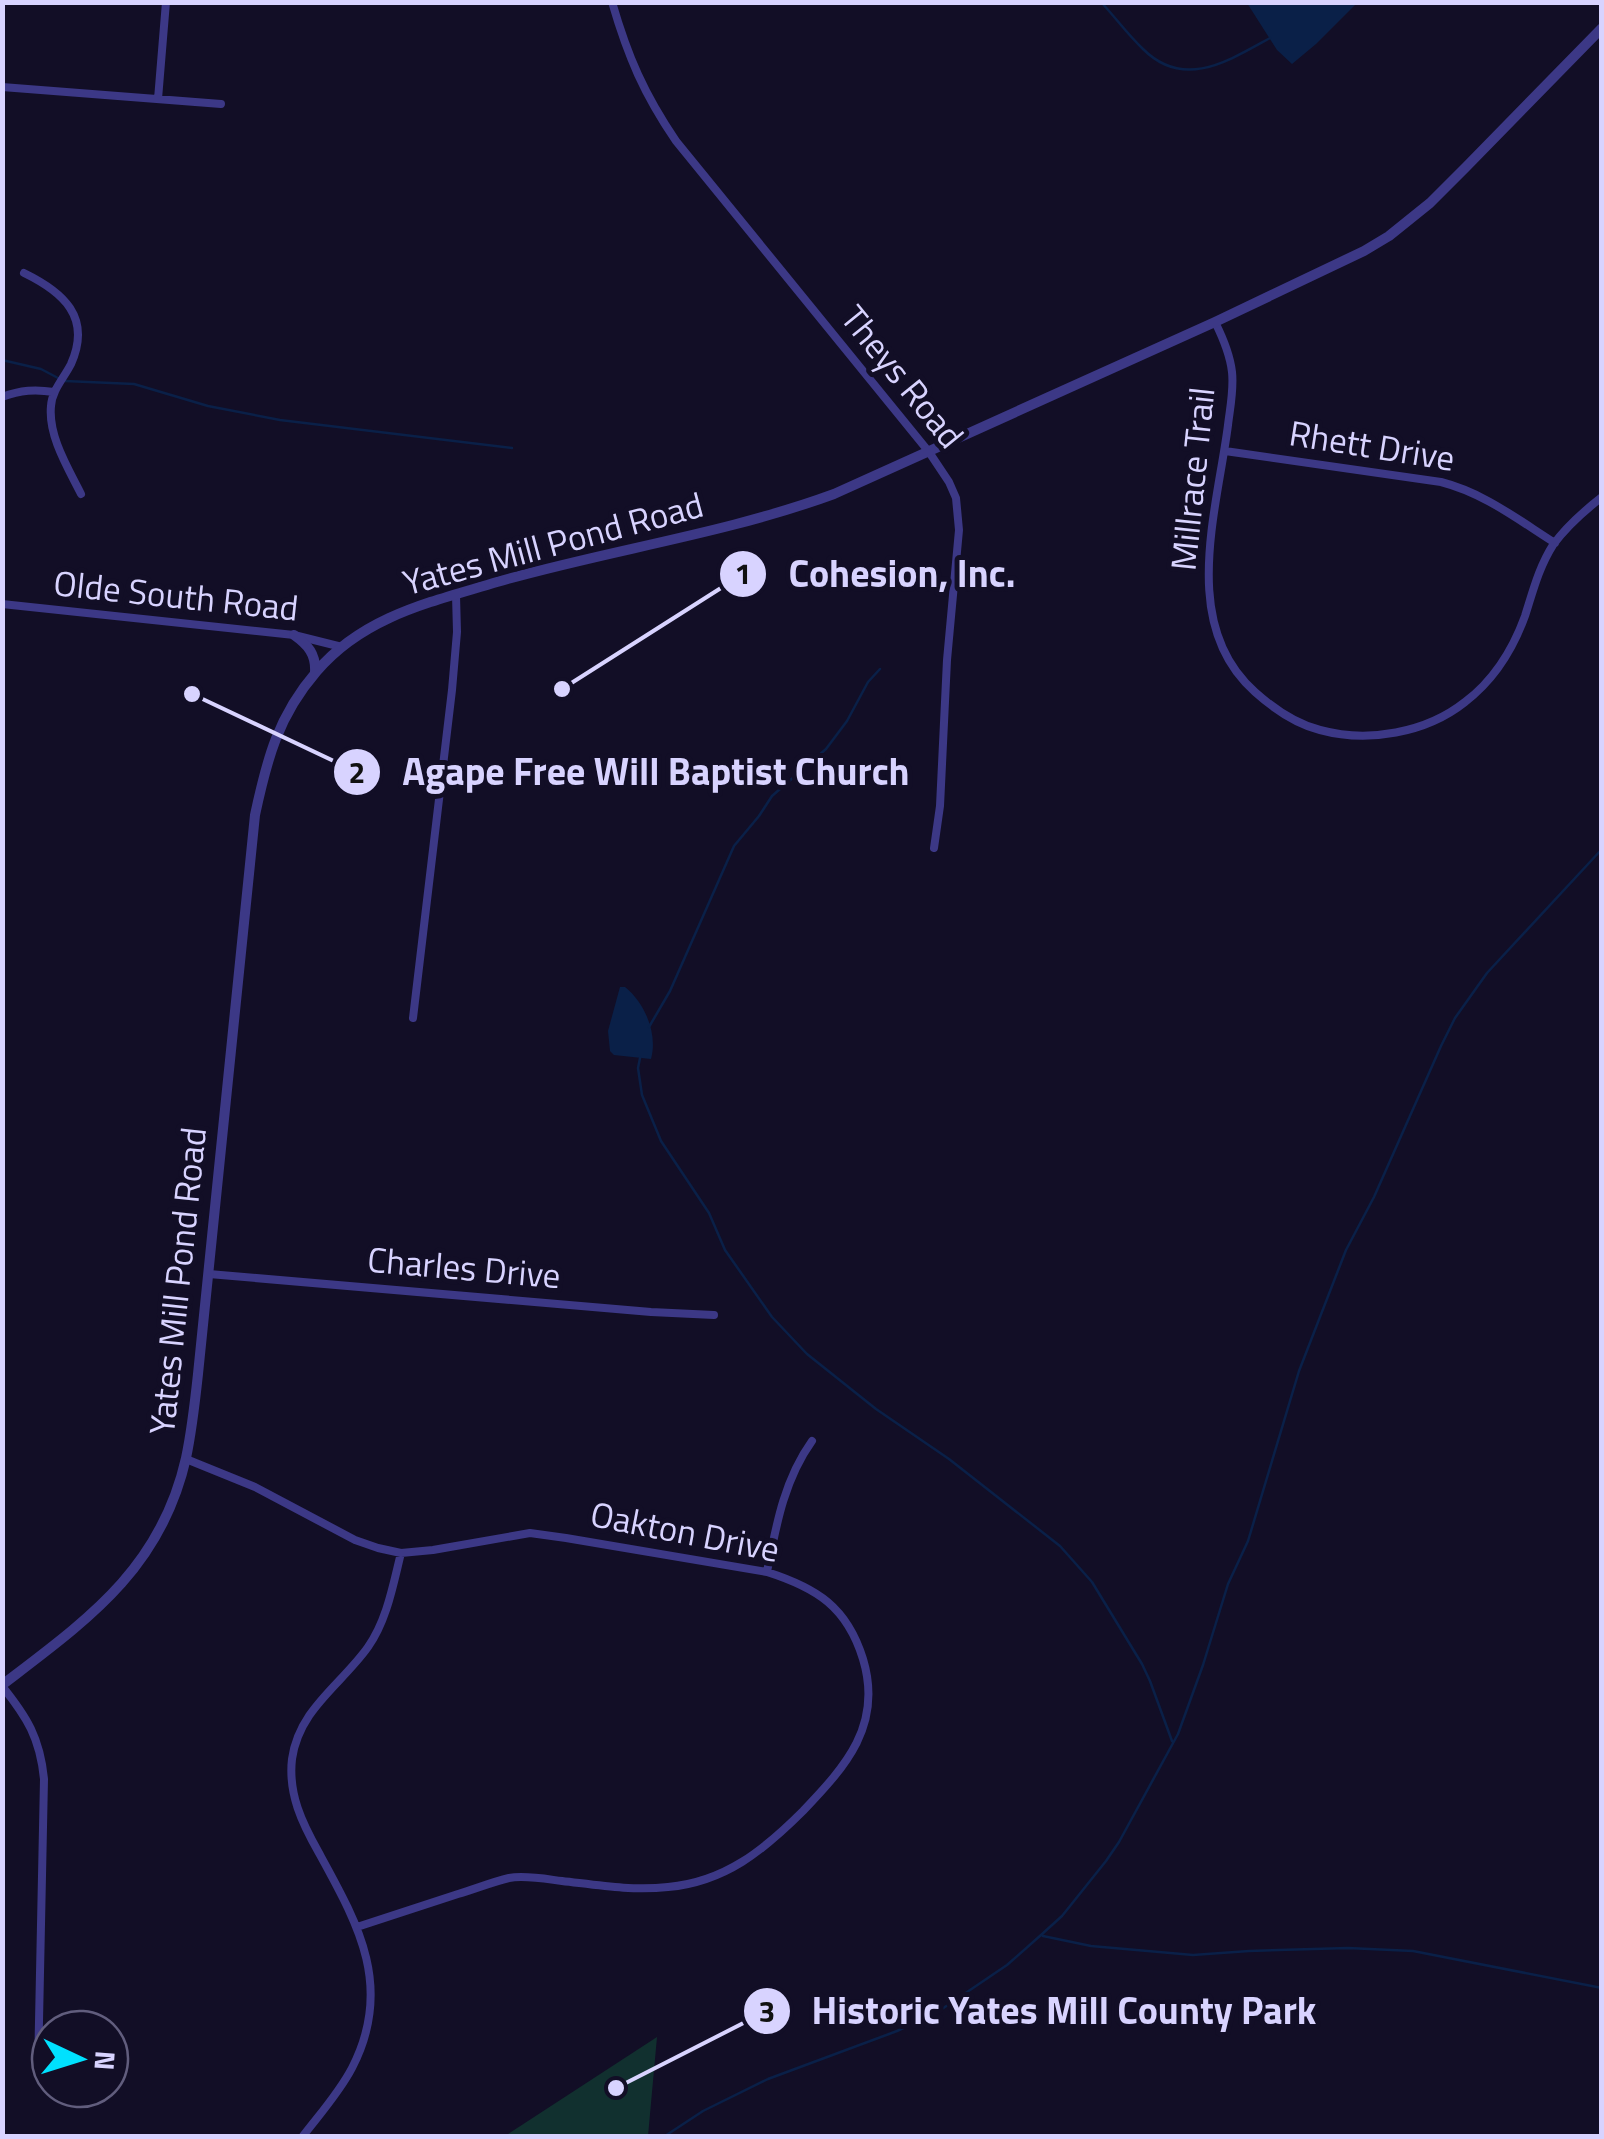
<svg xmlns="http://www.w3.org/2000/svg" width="1604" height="2139" viewBox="0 0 1604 2139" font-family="'Titillium Web',sans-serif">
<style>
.green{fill:#11302f}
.water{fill:#0a2048}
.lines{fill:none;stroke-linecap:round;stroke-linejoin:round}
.stream{stroke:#0a2048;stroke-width:2.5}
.minor{stroke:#3c3886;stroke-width:8}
.tertiary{stroke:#3c3886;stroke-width:10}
.labels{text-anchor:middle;stroke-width:10;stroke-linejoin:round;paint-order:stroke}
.street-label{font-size:35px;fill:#d8d3ff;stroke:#120e26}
.leader{fill:none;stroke:#d8d3ff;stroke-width:4}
.callout-dot{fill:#d8d3ff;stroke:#120e26;stroke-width:4}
.mark-label{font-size:30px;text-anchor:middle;font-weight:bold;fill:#111}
.callout-label{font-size:38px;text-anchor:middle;font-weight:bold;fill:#d8d3ff;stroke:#120e26;stroke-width:10;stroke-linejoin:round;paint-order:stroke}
</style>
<rect width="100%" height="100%" fill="#120e26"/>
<path class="green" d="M657,2037L648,2136H505Z"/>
<path class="water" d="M1247,3H1357L1316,44L1292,64L1277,50Z
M620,987H625C645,1003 658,1034 651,1059L614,1055L610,1051L608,1031Z"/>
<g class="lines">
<path class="stream" d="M1101,2C1115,17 1128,35 1143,49C1184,90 1228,61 1270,38
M2,360L41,369L58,378
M65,381L134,384L208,406L280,420L512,448
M649,1027L670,991L734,846L759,816L772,796L826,749L847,721L868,682L880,669
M640,1058L638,1068L642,1095L661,1141L709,1213L725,1250L772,1317L807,1354L876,1409L949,1459L1060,1546L1092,1582L1142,1664L1150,1681L1172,1741
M1043,1936L1091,1946L1193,1955L1249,1951L1348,1948L1413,1951L1602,1988
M665,2136L703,2111L768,2079L897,2031L939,2011L1007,1965L1041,1935L1062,1916L1106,1861L1119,1842L1178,1734L1203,1665L1228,1584L1248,1541L1299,1371L1346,1250L1374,1197L1441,1046L1455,1018L1487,973L1602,849"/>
<path class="minor" d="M612,2C628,57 644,94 676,141L929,452L949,482L956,498L959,530L947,660L940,806L934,848
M2,87L221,104
M158,99L166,2
M24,273C63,292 92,317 71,364C64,378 52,390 51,406C48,436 68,468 81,494
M1215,322C1223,338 1230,354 1232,372C1234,390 1230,408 1228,425C1217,511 1179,625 1255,692C1274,709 1296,724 1320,730C1368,743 1426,733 1465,702C1494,680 1513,649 1525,616C1533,591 1539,567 1553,545C1566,527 1584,511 1602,497
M2,397C21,390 35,389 54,392
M1225,451L1441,482C1484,493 1517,519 1555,543
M2,604L294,635L342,647
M413,1018L452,690L457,632L456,595
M209,1274L651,1312L714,1315
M186,1459L255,1487L355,1540L378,1548L401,1553L433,1550L530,1533L566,1538L767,1572C817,1588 847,1607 863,1659C883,1725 846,1766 803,1811C764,1850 725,1882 668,1887C632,1891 597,1885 562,1881C546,1879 525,1875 509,1878C492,1882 475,1889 458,1894C425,1905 391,1916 357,1927
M767,1572C776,1526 784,1480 812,1441
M2,1686C27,1717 40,1738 44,1779L38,2070
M303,2136C319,2115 339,2093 352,2068C394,1987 358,1924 319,1853C302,1823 288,1794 292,1759C299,1709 341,1685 368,1647C387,1620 393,1585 401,1553"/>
<path class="tertiary" d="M294,635C308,645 316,654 315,672
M2,1685C87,1620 161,1569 186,1458C192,1430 195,1402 198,1374L255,815C267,759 278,716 317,671C364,616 431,602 497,582C608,550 725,534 834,494L1215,322L1364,251L1389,236L1430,203L1466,167L1602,28"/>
</g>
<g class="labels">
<g class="street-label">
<text transform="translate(902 377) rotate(51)" y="12">Theys Road</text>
<text transform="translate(1372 446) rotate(9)" y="12">Rhett Drive</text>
<text transform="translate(1193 479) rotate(-84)" y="12">Millrace Trail</text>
<text transform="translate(553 544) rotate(-15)" y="12">Yates Mill Pond Road</text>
<text transform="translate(176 596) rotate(6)" y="12">Olde South Road</text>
<text transform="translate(464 1268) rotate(5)" y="12">Charles Drive</text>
<text transform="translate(178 1281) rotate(-84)" y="12">Yates Mill Pond Road</text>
<text transform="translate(685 1532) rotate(11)" y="12">Oakton Drive</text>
</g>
</g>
<path class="leader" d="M562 689L743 574M192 694L357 772M616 2088L767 2011"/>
<g class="callout-dot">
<circle cx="562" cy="689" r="10"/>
<circle cx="192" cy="694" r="10"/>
<circle cx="616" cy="2088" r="10"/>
<circle cx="743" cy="574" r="25"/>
<circle cx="357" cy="772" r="25"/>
<circle cx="767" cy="2011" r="25"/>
</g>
<g class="mark-label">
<text x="743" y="584">1</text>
<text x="357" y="783">2</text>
<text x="767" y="2022">3</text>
</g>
<g class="callout-label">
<text x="902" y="587">Cohesion, Inc.</text>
<text x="656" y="785">Agape Free Will Baptist Church</text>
<text x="1064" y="2024">Historic Yates Mill County Park</text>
</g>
<rect width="1604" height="2139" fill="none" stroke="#d8d3ff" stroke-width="10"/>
<g transform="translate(80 2059) rotate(94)"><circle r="48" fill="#120e26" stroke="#615d7d" stroke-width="2.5"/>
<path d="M0-8L18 38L0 25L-18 38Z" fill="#00e1fe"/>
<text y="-15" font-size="28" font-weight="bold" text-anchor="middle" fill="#d8d3ff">N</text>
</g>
</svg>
